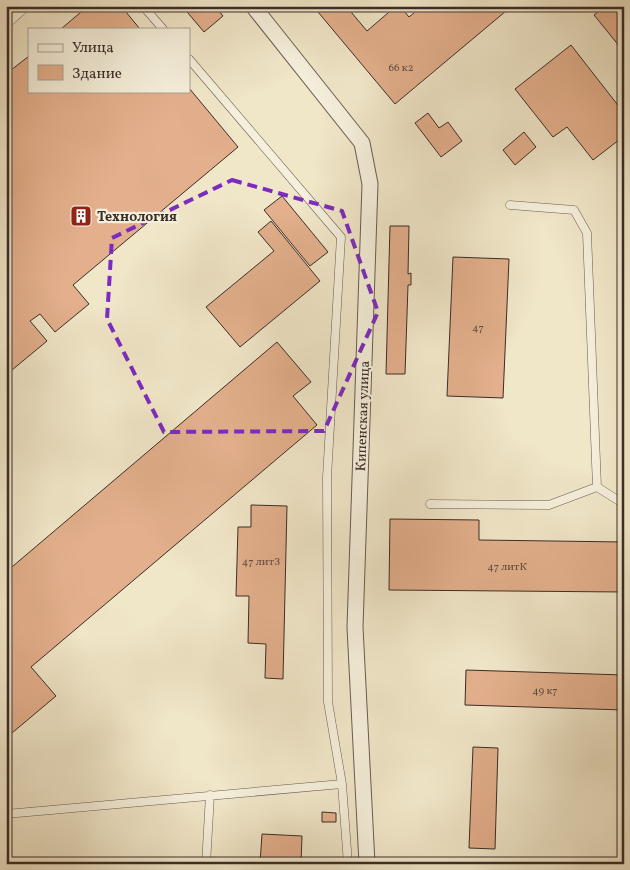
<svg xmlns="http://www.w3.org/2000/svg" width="630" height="870" viewBox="0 0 630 870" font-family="Vollkorn,serif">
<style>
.building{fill:#e3af8c;stroke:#3a2d28}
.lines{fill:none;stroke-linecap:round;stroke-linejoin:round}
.service-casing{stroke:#685b50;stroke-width:9}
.minor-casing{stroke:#685b50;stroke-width:17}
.service{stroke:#f5efdb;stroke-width:8}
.minor{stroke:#f5efdb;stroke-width:15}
.marked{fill:none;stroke:#7b2cbf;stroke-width:4;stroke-dasharray:10 6;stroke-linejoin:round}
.labels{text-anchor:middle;stroke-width:4.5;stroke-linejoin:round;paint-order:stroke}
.number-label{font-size:11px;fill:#644e41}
.poi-label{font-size:14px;font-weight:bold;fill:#3a2d28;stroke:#f5efdb;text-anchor:start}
.street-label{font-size:14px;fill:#3a2d28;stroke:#f5efdb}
</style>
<rect width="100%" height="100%" fill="#f0e6c8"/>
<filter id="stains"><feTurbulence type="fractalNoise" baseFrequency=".004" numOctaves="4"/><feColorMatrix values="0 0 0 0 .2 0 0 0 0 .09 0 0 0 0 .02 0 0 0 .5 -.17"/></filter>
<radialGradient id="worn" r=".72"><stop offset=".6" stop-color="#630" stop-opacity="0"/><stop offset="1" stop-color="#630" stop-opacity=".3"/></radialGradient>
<path class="building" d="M88,6H121L140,29H61Z
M182,6H215L223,16L204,32Z
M313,6H346L367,31L396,6H400L409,17L422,6H512L395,104Z
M606,6H624V52L594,15Z
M571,45L624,113V136L593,160L567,127L553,137L515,89Z
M29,56V91H189V88L238,147L73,285L89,304L55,332L40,314L30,321L47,341L6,375V74Z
M428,113L439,128L448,122L462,141L441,157L415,123Z
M524,132L536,147L515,165L503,150Z
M282,196L328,252L310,266L264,210Z
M271,221L320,281L240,347L206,307L274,251L258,232Z
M390,226H409L408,274L411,273V285H408L405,374H386Z
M453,257L509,259L503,398L447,396Z
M277,342L311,382L293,396L317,425L31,667L56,696L6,738V572Z
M251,505L287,506L283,679L265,678L266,644L248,643L249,596H236L238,527H251Z
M390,519L479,520V540L624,542V592L389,590Z
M466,670L624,675V710L465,705Z
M473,747L498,748L495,849L469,848Z
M322,812L336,813V822H322Z
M262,834L302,836L301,864H260Z"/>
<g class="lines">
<g class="service-casing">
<path id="service" d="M143,6L163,29
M6,25L27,6
M189,59L341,237L327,477L328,702L342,784L348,864
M510,205L574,210L587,233L597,487L624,504
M430,504L549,505L597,487
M6,814L342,784
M206,864L210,795"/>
</g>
<g class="minor-casing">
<path id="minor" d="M253,6L362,143L370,184L355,627L367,864"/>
</g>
<use href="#service" class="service"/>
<use href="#minor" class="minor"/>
</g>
<path class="marked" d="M232,180L342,211L378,312L324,431L164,432L107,319L112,238Z"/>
<defs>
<g id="building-square" transform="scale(1.125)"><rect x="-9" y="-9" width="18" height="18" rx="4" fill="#8f2418" stroke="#f5efdb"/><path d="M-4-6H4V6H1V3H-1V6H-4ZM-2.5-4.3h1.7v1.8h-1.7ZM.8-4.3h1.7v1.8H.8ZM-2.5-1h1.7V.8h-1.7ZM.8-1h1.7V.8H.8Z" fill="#fff"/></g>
</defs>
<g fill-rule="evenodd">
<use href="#building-square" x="81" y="216"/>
</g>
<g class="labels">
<g class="number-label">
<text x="401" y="71">66 к2</text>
<text x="478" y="331">47</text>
<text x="261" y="565">47 литЗ</text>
<text x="507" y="570">47 литК</text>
<text x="545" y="694">49 к7</text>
</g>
<g class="poi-label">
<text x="97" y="221">Технология</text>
</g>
<g class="street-label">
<text transform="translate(362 416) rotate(-88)" y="5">Кипенская улица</text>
</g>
</g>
<rect width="630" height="870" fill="none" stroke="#f0e6c8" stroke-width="25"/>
<rect x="8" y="8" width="615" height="855" fill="none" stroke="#3a2d28" stroke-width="2.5"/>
<rect x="12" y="12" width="605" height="845" fill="none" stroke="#3a2d28"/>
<rect x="28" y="28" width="162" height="65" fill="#f5efdb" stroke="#aaa193"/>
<rect x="38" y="44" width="25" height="8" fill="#f5efdb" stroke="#aaa193"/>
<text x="72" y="52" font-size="15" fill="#3a2d28">Улица</text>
<rect x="38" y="65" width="25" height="15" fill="#e3af8c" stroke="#aaa193"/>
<text x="72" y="78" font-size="15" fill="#3a2d28">Здание</text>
<rect width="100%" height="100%" filter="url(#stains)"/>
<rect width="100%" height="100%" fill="url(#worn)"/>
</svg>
